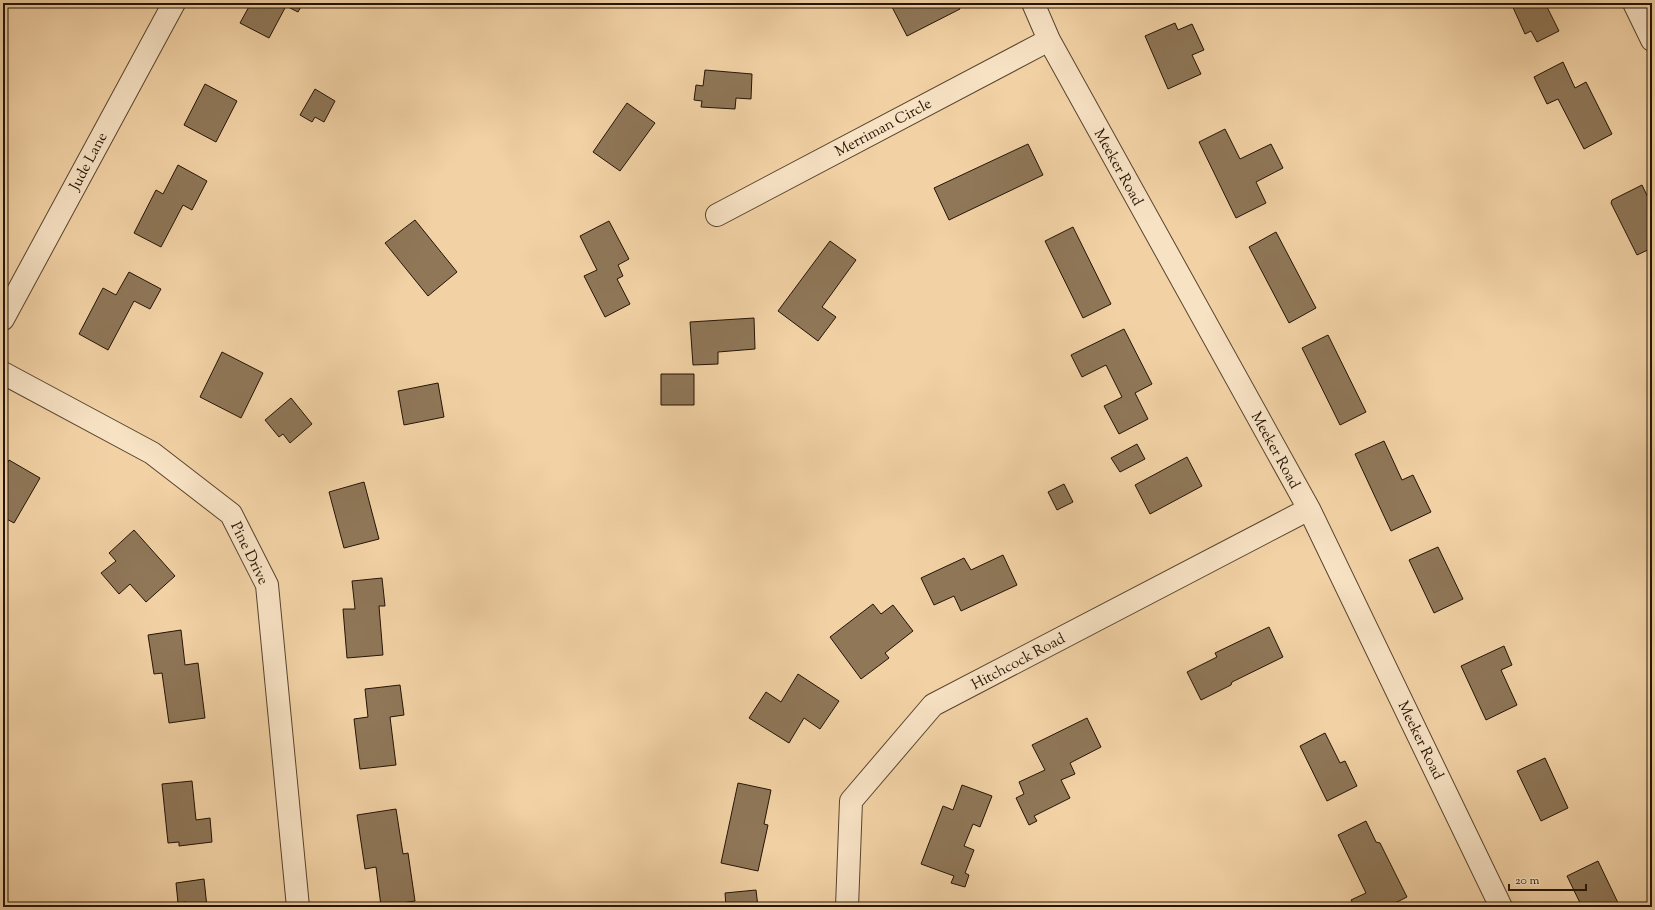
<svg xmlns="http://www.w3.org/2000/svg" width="1655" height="910" viewBox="0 0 1655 910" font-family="'Sorts Mill Goudy',serif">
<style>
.building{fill:#8f7758;stroke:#241405}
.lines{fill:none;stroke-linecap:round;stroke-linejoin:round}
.minor-casing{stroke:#58442d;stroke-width:24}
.tertiary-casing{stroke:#58442d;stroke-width:24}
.minor{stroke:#f7e2c4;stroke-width:22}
.tertiary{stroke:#f7e2c4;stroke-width:22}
.labels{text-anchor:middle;stroke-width:3;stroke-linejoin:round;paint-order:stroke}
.street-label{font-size:15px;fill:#241405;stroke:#f7e2c4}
</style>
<rect width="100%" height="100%" fill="#f2d2a5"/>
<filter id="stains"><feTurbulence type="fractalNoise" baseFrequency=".005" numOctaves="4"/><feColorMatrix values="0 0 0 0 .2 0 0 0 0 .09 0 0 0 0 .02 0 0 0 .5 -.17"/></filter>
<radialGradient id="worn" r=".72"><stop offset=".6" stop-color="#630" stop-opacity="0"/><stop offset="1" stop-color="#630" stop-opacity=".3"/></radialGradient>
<path class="building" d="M251,3H303L298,12L286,6L269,38L240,23Z
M900,3H957L960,9L907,36L892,7Z
M1511,3H1545L1559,31L1537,42L1531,31L1525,34Z
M1175,23L1178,30L1192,24L1204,50L1192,55L1201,74L1168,89L1145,36Z
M1563,62L1575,88L1586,82L1612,134L1584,149L1558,99L1547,104L1534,77Z
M705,70L752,74L751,99L736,98L735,109L701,107L702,101L694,100L696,85L703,86Z
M205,84L237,101L216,142L184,125Z
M315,89L335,101L324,122L315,117L312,122L300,115Z
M627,103L655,123L620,171L593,152Z
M1225,129L1240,159L1271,144L1283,168L1256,182L1266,203L1236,218L1199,142Z
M1028,144L1043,175L949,220L934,188Z
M178,165L207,181L192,210L183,205L161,247L134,233L156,190L163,194Z
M1642,185L1652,206V248L1637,255L1611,203L1612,200Z
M415,220L457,272L428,296L385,243Z
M609,221L629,259L618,265L623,276L617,279L630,304L605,317L584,276L597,270L580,236Z
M1073,227L1111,304L1083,318L1045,241Z
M1276,232L1316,308L1289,323L1249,247Z
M830,241L856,260L822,307L836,317L818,341L778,311Z
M129,272L161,289L150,309L134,301L108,350L79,334L103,288L116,295Z
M754,318L755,349L718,352V364L693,365L690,322Z
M1124,329L1152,384L1135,393L1148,419L1119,434L1104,406L1122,397L1106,365L1082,377L1071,355Z
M1328,335L1366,412L1340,425L1302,348Z
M222,352L263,373L241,418L200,397Z
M661,374H694V405H661Z
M438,383L444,417L404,425L398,391Z
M291,398L312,424L290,443L283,434L279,437L265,420Z
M1384,441L1402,480L1413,475L1431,512L1391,531L1355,454Z
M1137,444L1145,459L1120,472L1111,458Z
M1187,457L1202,486L1150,514L1135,485Z
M9,460L40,478L14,523L3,517V470Z
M364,482L379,539L344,548L329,492Z
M1064,484L1073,502L1057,510L1048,492Z
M134,530L175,576L146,602L130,584L119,594L101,573L116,561L109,553Z
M1438,547L1463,599L1434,613L1409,560Z
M1003,555L1017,585L961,611L954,596L934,605L921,578L964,558L971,570Z
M382,578L385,606H379L383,655L347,658L343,609H355L352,581Z
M873,604L881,614L893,605L913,631L885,653L889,658L861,679L830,637Z
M1269,627L1283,657L1232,682L1231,685L1201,700L1187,672L1217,657L1215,653Z
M181,630L185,665L198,663L205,718L169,723L162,673L154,674L148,635Z
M1504,646L1512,665L1501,670L1517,705L1486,720L1461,666Z
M798,674L839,701L820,729L804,718L789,743L749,718L766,692L781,702Z
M400,685L404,715L390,717L396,765L360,769L354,719L368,717L365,689Z
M1087,718L1101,747L1070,763L1075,774L1061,780L1070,798L1034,816L1037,821L1029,825L1016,798L1024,794L1019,782L1045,770L1032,745Z
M1325,733L1340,763L1345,761L1357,786L1327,801L1300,746Z
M1545,758L1568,808L1541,821L1517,771Z
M192,781L196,820L210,818L212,842L179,846V842L168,843L162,784Z
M738,783L771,790L764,824L768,825L758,871L721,863Z
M962,785L992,796L980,827L973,824L964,846L974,850L965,873L969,875L965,887L951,883L954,876L921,864L943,806L953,810Z
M396,809L403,854L408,853L415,901L381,906L376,867L365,869L357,815Z
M1366,821L1376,842L1380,843L1407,897L1387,907H1355L1351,900L1366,893L1338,835Z
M1598,861L1620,907H1582L1567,876Z
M204,879L207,907H187L186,902L178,903L176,883Z
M756,890L758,907H726L725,893Z"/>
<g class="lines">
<g class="minor-casing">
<path id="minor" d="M1033,3L1049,40L1309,509L1501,907
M1634,3L1652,40
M717,215L1049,40
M3,373L152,453L231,514L267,585L298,907
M847,907L851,801L933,705L1309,509"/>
</g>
<g class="tertiary-casing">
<path id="tertiary" d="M3,319L174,3"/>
</g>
<use href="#minor" class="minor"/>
<use href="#tertiary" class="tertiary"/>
</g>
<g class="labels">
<g class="street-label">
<text transform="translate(883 127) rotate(-28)" y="5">Merriman Circle</text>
<text transform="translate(88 161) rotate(-62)" y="5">Jude Lane</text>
<text transform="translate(1119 167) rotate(61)" y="5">Meeker Road</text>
<text transform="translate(1276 450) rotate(61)" y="5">Meeker Road</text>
<text transform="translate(250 553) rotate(64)" y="5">Pine Drive</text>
<text transform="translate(1018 661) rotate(-28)" y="5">Hitchcock Road</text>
<text transform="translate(1421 740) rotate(64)" y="5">Meeker Road</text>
</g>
</g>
<rect width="1655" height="910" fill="none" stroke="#f2d2a5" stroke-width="16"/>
<rect x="4" y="4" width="1647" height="902" fill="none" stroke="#241405" stroke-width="2"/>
<rect x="8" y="8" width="1639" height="894" fill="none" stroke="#241405"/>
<path d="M1509 884v6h77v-6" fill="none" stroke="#241405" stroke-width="2"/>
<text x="1515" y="884" font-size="12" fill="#241405" stroke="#f7e2c4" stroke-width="3" paint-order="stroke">20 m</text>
<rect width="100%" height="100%" filter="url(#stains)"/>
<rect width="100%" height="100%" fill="url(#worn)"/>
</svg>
